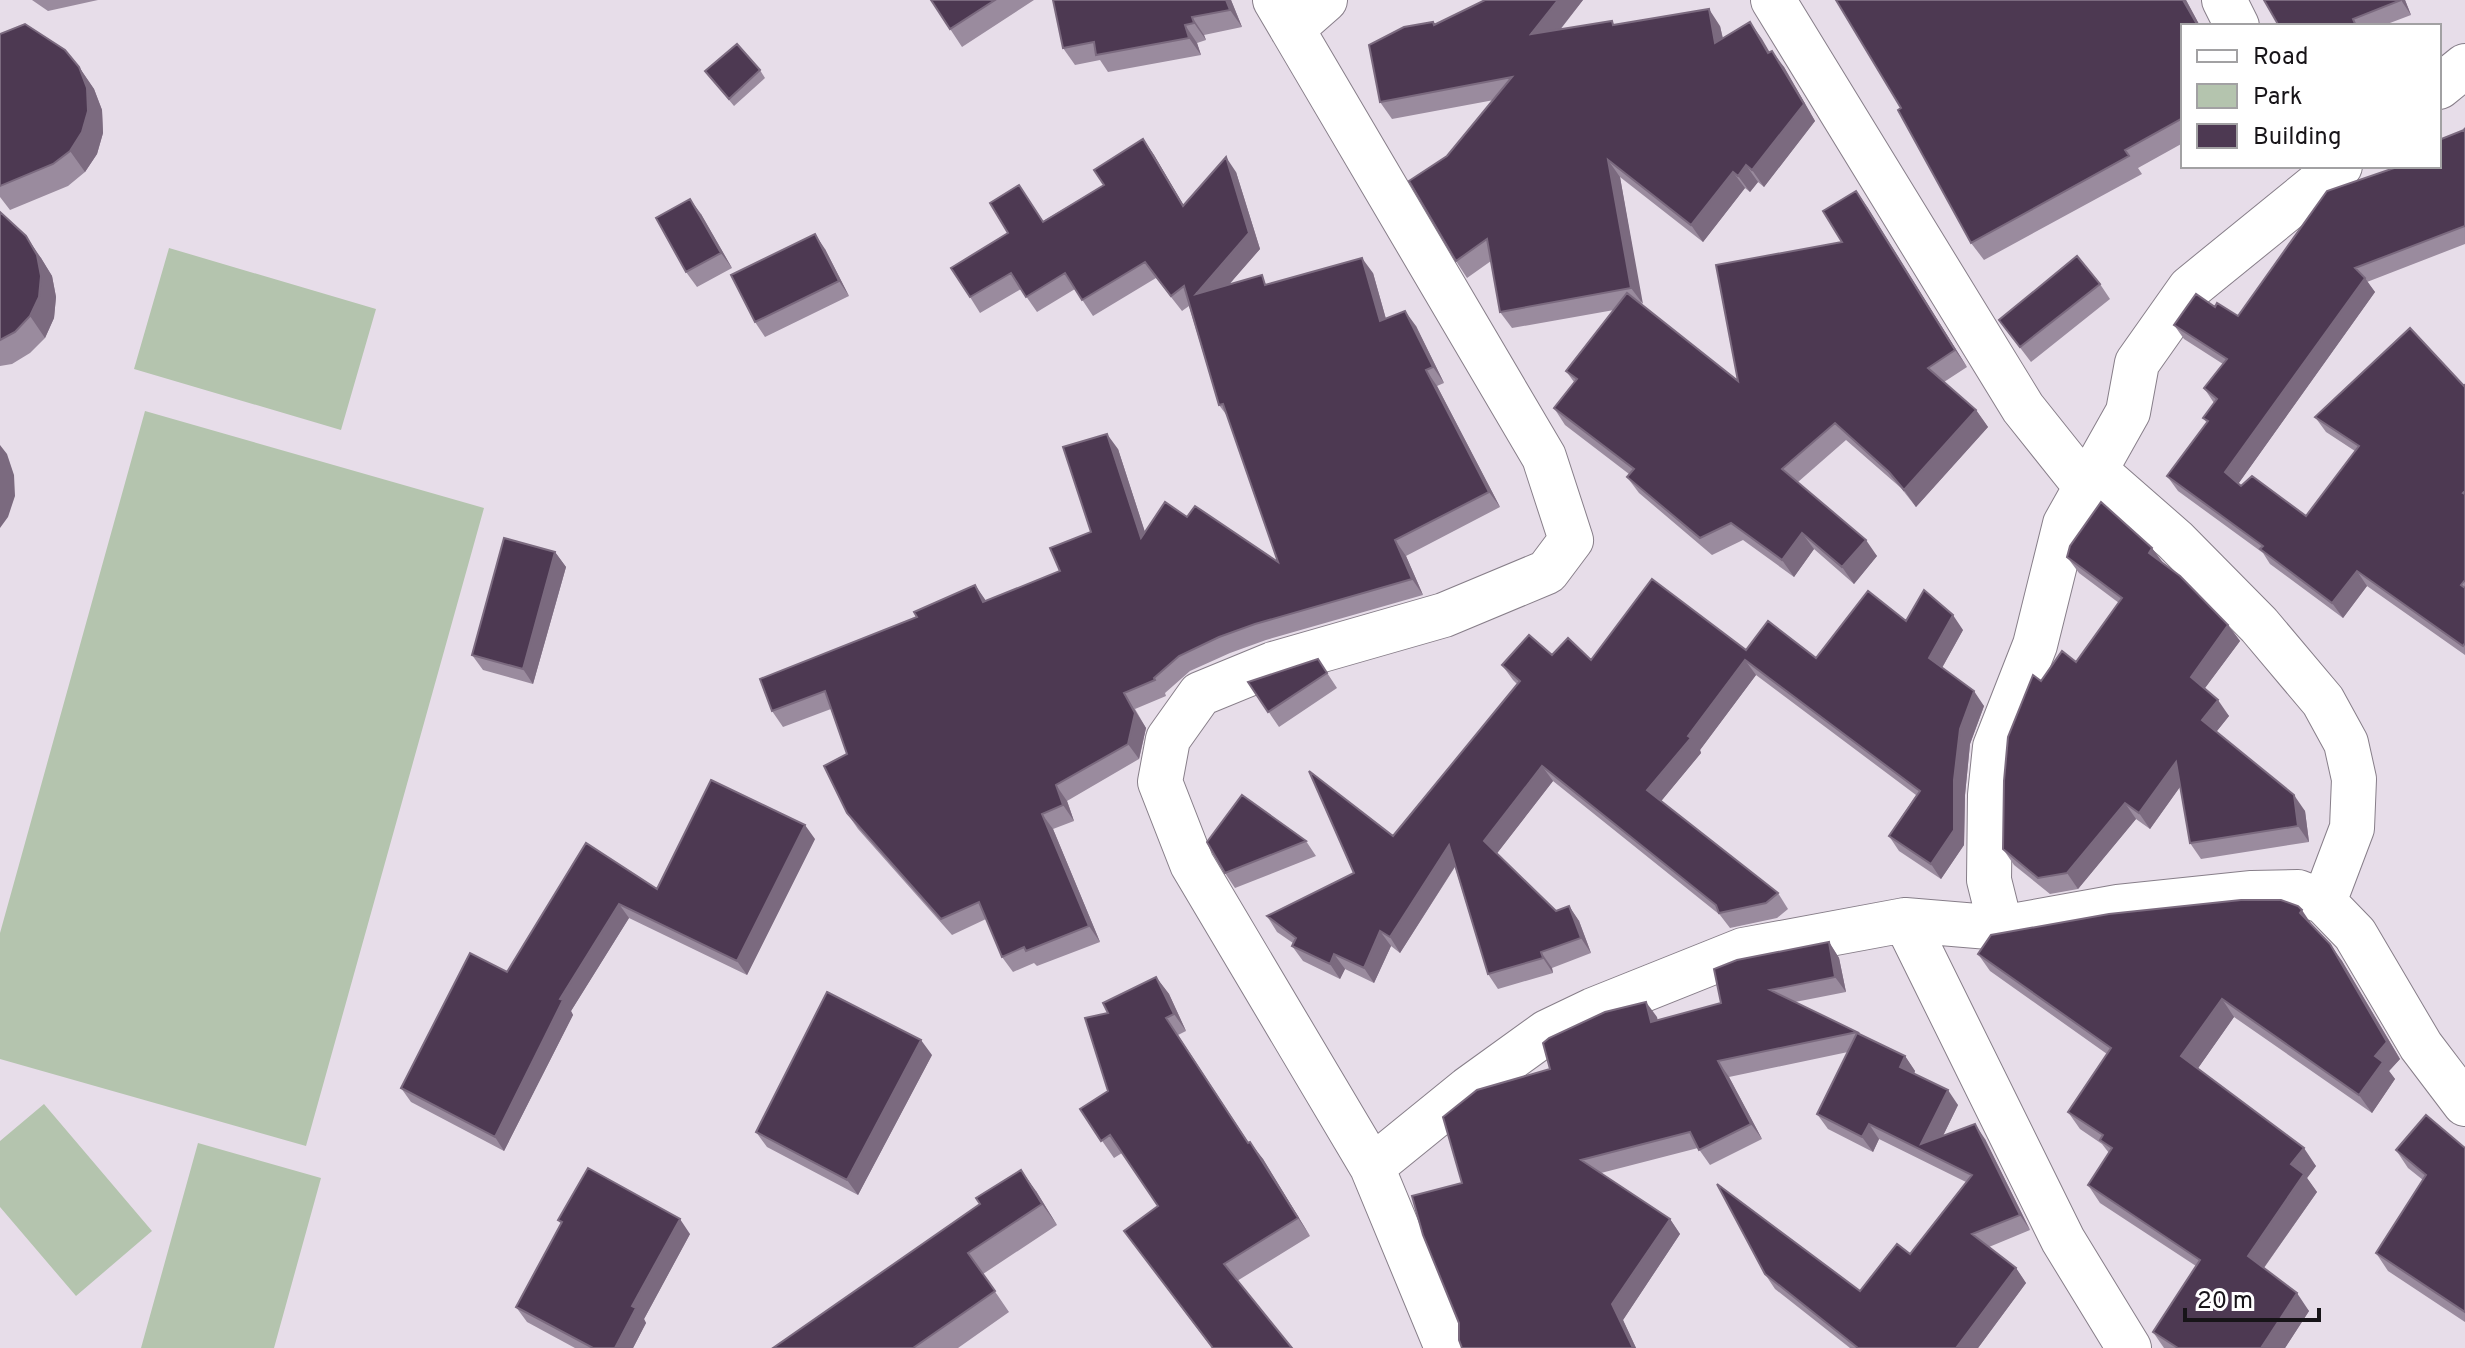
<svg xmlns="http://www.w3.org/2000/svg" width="2465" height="1348" viewBox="0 0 2465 1348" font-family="Overpass,sans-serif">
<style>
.green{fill:#b4c4ae}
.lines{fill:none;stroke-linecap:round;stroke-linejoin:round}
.street-casing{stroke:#877e89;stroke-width:46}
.street{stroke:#fff;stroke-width:44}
.wall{fill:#9a8b9e}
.shaded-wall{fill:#7b6a7f}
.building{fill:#4d3952;stroke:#7b6a7f;stroke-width:2}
</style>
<rect width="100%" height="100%" fill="#e7dde9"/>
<path class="green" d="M169,248L376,309L341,430L134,369Z
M145,411L484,508L306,1146L0,1059V933Z
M44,1104L152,1231L76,1296L0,1207V1141Z
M198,1143L321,1178L274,1348H141Z"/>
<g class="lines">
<g class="street-casing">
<path id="street" d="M1275,0L1544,457L1571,540L1547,572L1444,615L1273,664L1200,694L1168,739L1160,782L1192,864L1372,1167L1447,1348
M1773,0L2023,408L2086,487
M2224,0L2237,26
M1292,29L1325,0
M2439,87L2465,66
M2095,470L2175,540L2259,625L2323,701L2346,743L2354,779L2352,828L2324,902
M1905,920L2063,1240L2129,1348
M2001,928L1989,880L1990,795L1995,747L2035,645L2065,524L2128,412L2137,363L2190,288L2340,166
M1372,1167L1468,1089L1547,1032L1593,1010L1743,950L1905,920L2001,928L2118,907L2252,893L2298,892L2324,902L2355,934L2421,1046L2465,1104"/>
</g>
<use href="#street" class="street"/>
</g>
<path class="wall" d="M32,0H98L48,11Z
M931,0H1034L962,47Z
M1231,0L1242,27L1204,35L1206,40L1197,43L1201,55L1108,72L1100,60L1075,65L1063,48Z
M1583,0L1560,30L1615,25L1720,26L1723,38L1750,22L1769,52L1784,67L1815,121L1764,187L1758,182L1750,192L1745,188L1703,242L1620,177L1642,305L1738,381L1842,242L1856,191L1967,367L1944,382L1976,410L1988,427L1916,507L1901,488L1846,440L1798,482L1877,556L1854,584L1814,549L1794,577L1743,540L1712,555L1639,493L1627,477L1629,474L1565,425L1554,408L1574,382L1566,371L1614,310L1512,328L1500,312L1491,261L1467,278L1456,261L1447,156L1494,100L1392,119L1380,102L1433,22L1435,25Z
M2186,0L2200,26H2183V143L2138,168L2142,174L1984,260L1971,243L1901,108Z
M2264,0H2405L2411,15L2382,26H2279Z
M0,34L79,67L94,89L102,110L103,133L97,154L85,172L68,186L10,210L0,197Z
M760,70L765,78L734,106L705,71Z
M2465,128V244L2367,282L2375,292L2238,484L2241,486L2306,516L2355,451L2326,432L2315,417L2465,385V655L2367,586L2343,618L2270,564L2263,553L2178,491L2167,476L2207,423L2203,418L2214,403L2204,388L2223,364L2184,339L2174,325L2215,307L2238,316L2439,166Z
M1143,139L1154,155L1183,205L1236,172L1260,249L1228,285L1268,284L1373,273L1386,319L1416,326L1444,383L1437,386L1500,507L1406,556L1423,595L1266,640L1230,653L1190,671L1165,693L1166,696L1135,709L1146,728L1139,759L1067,801L1074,821L1053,829L1100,942L1037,966L1034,963L1013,972L1002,957L986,919L952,935L858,829L847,813V754L831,709L783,727L772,711L917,617L975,585L986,601L1060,571L1091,532L1118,449L1145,532L1187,517L1278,562L1228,417L1219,405L1189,306L1182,311L1156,278L1093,316L1075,289L1037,312L1021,289L980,313L970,297L1008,233L1019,185L1043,221L1104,185Z
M0,212L41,258L52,276L56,297L54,318L45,338L30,353L12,364L0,366Z
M701,214L732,268L697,287L686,272Z
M825,249L849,296L765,337L755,322Z
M2100,284L2110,299L2031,362L1999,320Z
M555,552L566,567L533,684L483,670L472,655Z
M2067,557L2164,564L2228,625L2240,641L2205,688L2229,716L2216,732L2305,811L2309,842L2201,859L2190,843L2180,787L2150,829L2136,819L2078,889L2050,894L2014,865L2003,849L2041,681L2076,662L2119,603L2079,573Z
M1906,621L1963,630L1942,668L1984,706L1970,744L1965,795L1964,845L1941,879L1899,851L1889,836L1916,795L1756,675L1700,750L1701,753L1661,801L1778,893L1788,909L1777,918L1730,928L1720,915L1553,781L1497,853L1556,911L1569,906L1579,921L1591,953L1552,968L1553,973L1498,989L1488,974L1455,867L1400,953L1391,946L1374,983L1345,969L1340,979L1303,961L1292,946L1293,943L1277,932L1267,916L1354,873L1393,836L1517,684L1513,680L1502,665L1552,655L1591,660L1746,650L1816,658Z
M1318,659L1337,688L1279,727L1248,682Z
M815,839L747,975L629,918L571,1011L573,1015L504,1151L411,1102L401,1088L507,972L586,843L657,889Z
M1306,841L1316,856L1235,888L1225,873Z
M2314,928L2342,961L2400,1059L2389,1071L2395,1079L2372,1113L2234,1017L2198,1068L2316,1166L2307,1178L2317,1192L2264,1268L2309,1311L2285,1348H2164L2153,1332L2196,1266L2100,1203L2088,1185L2109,1153L2102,1144L2080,1129L2068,1112L2107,1054L1990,971L1978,954Z
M1829,942L1839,958L1846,992L1795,1002L1905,1056L1915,1071L1914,1074L1958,1105L1943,1136L1985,1139L2030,1230L1989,1247L2016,1268L2026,1283L1978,1348H1850L1775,1289L1765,1274L1860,1291L1910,1254L1966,1182L1879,1139L1873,1152L1828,1129L1817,1114L1848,1052L1729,1077L1762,1139L1710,1165L1698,1148L1601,1173L1670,1219L1680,1234L1623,1320L1636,1348H1462V1183L1550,1069L1657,1017V1021L1721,1003Z
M1156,977L1169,994L1186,1031L1178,1035L1249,1143L1263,1159L1310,1236L1237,1281L1292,1348H1212L1124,1231L1158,1206L1122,1153L1114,1158L1080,1109L1108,1091Z
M932,1055L858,1195L767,1147L756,1132Z
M2465,1148V1322L2388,1271L2376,1253L2423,1180L2408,1168L2396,1150Z
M1036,1191L1057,1225L983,1274L1009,1312L958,1348H773Z
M558,1220L690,1234L644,1319L646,1323L633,1348H575L527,1322L516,1307L561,1224Z"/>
<path class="shaded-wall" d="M1226,0H1231L1242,27L1230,10Z
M1558,0H1583L1543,51L1531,34Z
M2183,0H2186L2200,26H2198Z
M2401,0H2405L2411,15Z
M1709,9L1720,26L1727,59L1715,43Z
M1192,17L1204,35L1206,40L1194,23Z
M1750,22L1762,39L1780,70L1768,53Z
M1185,25L1197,43L1201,55L1189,38Z
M1772,51L1784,67L1815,121L1764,187L1752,170Z
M79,67L94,89L102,110L103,133L97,154L85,172L70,151Z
M1143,139L1154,155L1193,221L1183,206Z
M1226,157L1236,172L1260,249L1207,310L1196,294Z
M1608,160L1620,177L1643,304L1631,288Z
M1746,165L1758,182L1750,192L1738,176Z
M1733,172L1745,188L1703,242L1691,225Z
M1856,191L1868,208L1967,367L1955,350Z
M690,199L701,214L732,268L721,253Z
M815,234L825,249L849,296L839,281Z
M26,236L41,258L52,276L56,297L54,318L45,338L30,316Z
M1362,258L1373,273L1391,337L1380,321Z
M2365,278L2375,292L2236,487L2225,472Z
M1405,311L1416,326L1444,383L1433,367Z
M1426,370L1437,386L1500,507L1489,492Z
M1976,410L1988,427L1916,507L1904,490Z
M1107,434L1118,449L1152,554L1141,538Z
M0,445L7,454L14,475L15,496L8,517L0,528Z
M1802,533L1814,549L1794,577L1782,560Z
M1395,540L1406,556L1423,595L1412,579Z
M1866,540L1877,556L1854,584L1842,567Z
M2152,548L2164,564L2149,553Z
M555,552L566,567L533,684L523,669Z
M2357,571L2367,586L2343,618L2332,603Z
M975,585L986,601L983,602Z
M1953,615L1963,630L1939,673L1929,658Z
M2228,625L2240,641L2202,692L2191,677Z
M1745,660L1756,675L1700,750L1701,753L1658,805L1647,790Z
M1974,691L1984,706L1970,744L1965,795L1964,845L1941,879L1931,864L1960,729Z
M1124,693L1146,728L1139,759L1128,744Z
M2218,700L2229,716L2213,736L2202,720Z
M2176,762L2187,777L2150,829L2139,813Z
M1542,766L1553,781L1495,856L1484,841Z
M1056,785L1067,801L1074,821L1063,805Z
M2294,795L2305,811L2309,842L2298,826Z
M2125,803L2136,819L2078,889L2067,873Z
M1042,814L1053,829L1100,942L1089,926Z
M805,825L815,839L747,975L737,961Z
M1449,845L1459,860L1400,953L1390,937Z
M619,904L629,918L571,1011L573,1015L504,1151L495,1137L560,999Z
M1569,906L1579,921L1591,953L1581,938Z
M2302,910L2314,928L2300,913Z
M1380,931L1391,946L1374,983L1364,968Z
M1829,942L1839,958L1846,992L1835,977Z
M2330,944L2342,961L2400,1059L2389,1071L2395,1079L2372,1113L2359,1095L2375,1056Z
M1541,952L1552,968L1553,973L1543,958Z
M1334,954L1345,969L1340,979L1330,964Z
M1156,977L1169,994L1186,1031L1174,1014Z
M2222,999L2234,1017L2194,1074L2181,1056Z
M1646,1002L1657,1017L1662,1038L1651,1022Z
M921,1040L932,1055L858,1195L847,1180Z
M1905,1056L1915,1071L1911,1082L1900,1067Z
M1718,1061L1729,1077L1762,1139L1751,1124Z
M1948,1090L1958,1105L1933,1156L1921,1144Z
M1869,1124L1879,1139L1873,1152L1862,1137Z
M1975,1124L1985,1139L2030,1230L2020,1215Z
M1250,1142L1263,1159L1310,1236L1298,1218Z
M2304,1148L2316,1166L2307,1178L2317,1192L2260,1273L2248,1256L2291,1164Z
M1021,1170L1036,1191L1057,1225L1042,1204Z
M680,1219L690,1234L644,1319L646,1323L633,1348H615L632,1306Z
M1670,1219L1680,1234L1623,1320L1636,1348H1633L1612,1304Z
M2016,1268L2026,1283L1978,1348H1956Z
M2297,1293L2309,1311L2285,1348H2261Z"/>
<path class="building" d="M931,0H995L950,29Z
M1053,0H1226L1230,10L1192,17L1194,23L1185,25L1189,38L1096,55L1094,42L1063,48Z
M1485,0H1558L1531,34L1612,21L1613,25L1709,9L1715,43L1750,22L1768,53L1772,51L1804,104L1752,170L1746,165L1738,176L1733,172L1691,225L1608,160L1631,288L1500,312L1487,239L1456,261L1409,181L1447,156L1512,77L1380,102L1369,45L1404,27L1433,22L1434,25Z
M1836,0H2183L2198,26H2183V118L2125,150L2129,156L1971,243L1898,110L1901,108Z
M2264,0H2401L2353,19L2356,26H2279Z
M25,24L65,50L79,67L87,88L88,111L82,132L70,151L53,164L0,186V34Z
M737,44L760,70L729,99L705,71Z
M2465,128V226L2355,268L2365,278L2225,472L2241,486L2252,476L2306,516L2359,446L2315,417L2410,328L2464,386L2465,385V491L2463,493L2465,494V580L2461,585L2465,588V643L2463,646L2357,571L2332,603L2260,549L2263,546L2167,476L2208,421L2203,418L2217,399L2204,388L2227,359L2174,325L2196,294L2215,307L2217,303L2238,316L2327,191L2400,166H2439V140L2464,130Z
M1143,139L1183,206L1226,157L1249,233L1196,294L1262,275L1265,285L1362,258L1380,321L1405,311L1433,367L1426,370L1489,492L1395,540L1412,579L1255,624L1219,637L1179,656L1154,678L1155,680L1124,693L1135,713L1128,744L1056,785L1063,805L1042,814L1089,926L1026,951L1024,947L1002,957L979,902L941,919L847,813L824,766L847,754L825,691L772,711L760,679L917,617L914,612L975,585L983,602L1060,571L1050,548L1091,532L1063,447L1107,434L1141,538L1165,502L1187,517L1195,506L1278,562L1223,404L1219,405L1184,286L1171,296L1145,262L1082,300L1065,273L1026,297L1011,273L970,297L951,268L1008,233L990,203L1019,185L1043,222L1104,185L1094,170Z
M1856,191L1955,350L1928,368L1976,410L1904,490L1889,472L1835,423L1782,469L1866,540L1842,567L1802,533L1782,560L1731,523L1700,538L1627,477L1634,469L1554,408L1577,379L1566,371L1627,293L1738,381L1716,265L1842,242L1823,211Z
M690,199L721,253L686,272L656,218Z
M0,212L26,236L37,255L41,276L39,297L30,316L15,332L0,340Z
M815,234L839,281L755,322L731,275Z
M2077,256L2100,284L2020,347L1999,320Z
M2101,502L2152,548L2149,553L2180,576L2228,625L2191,677L2218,700L2202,720L2294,795L2298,826L2190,843L2176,762L2139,813L2125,803L2067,873L2038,878L2003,849L2004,781L2008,737L2033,675L2041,681L2062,651L2076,662L2122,598L2067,557L2070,546Z
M504,538L555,552L523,669L472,655Z
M1652,579L1746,650L1768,621L1816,658L1868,591L1906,621L1924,590L1953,615L1929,658L1974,691L1960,729L1954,780V830L1931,864L1889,836L1920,791L1745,660L1688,736L1691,738L1647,790L1778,893L1766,903L1719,913L1716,905L1542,766L1484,841L1556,911L1569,906L1581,938L1541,952L1543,958L1488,974L1449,845L1390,937L1380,931L1364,968L1334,954L1330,964L1292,946L1296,938L1267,916L1354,873L1309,771L1393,836L1520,681L1502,665L1529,635L1552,655L1568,638L1591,660Z
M1318,659L1327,673L1268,712L1248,682Z
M711,780L805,825L737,961L619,904L560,999L563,1000L495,1137L401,1088L470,953L507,972L586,843L657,889Z
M1242,795L1306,841L1225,873L1207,842Z
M2241,900H2281L2298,906L2302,910L2300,913L2330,944L2387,1042L2375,1056L2383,1062L2359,1095L2222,999L2181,1056L2304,1148L2291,1164L2304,1174L2248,1256L2297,1293L2261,1348H2178L2153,1332L2200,1260L2088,1185L2112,1148L2100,1140L2103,1135L2068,1112L2111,1048L1978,954L1991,935L2109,914Z
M1829,942L1835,977L1770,990L1857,1032L1718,1061L1751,1124L1699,1150L1690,1132L1581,1160L1670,1219L1612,1304L1633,1348H1462L1459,1340V1323L1423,1235L1412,1196L1462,1183L1443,1117L1477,1090L1550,1069L1543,1043L1549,1038L1605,1012L1646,1002L1651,1022L1721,1003L1714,969L1737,960Z
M1156,977L1174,1014L1166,1018L1248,1143L1250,1142L1298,1218L1224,1264L1292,1348H1213L1124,1231L1158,1206L1110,1135L1101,1141L1080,1109L1108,1091L1085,1018L1108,1013L1103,1003Z
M827,992L921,1040L847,1180L756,1132Z
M1857,1033L1905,1056L1900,1067L1948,1090L1921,1144L1975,1124L2020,1215L1972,1234L2016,1268L1956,1348H1858L1765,1274L1717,1184L1860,1291L1897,1244L1910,1254L1972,1175L1869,1124L1862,1137L1817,1114Z
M2426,1115L2465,1148V1312L2376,1253L2426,1175L2396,1150Z
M588,1168L680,1219L632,1306L636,1308L615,1348H593L516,1307L562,1222L558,1220Z
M1021,1170L1042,1204L968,1253L995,1291L913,1348H773L980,1204L976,1198Z"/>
<rect x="2181" y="24" width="260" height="144" fill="#ffffff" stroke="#a2a1a3" stroke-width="2"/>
<rect x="2197" y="50" width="40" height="12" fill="#ffffff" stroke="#a2a1a3" stroke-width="2"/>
<text x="2253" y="64" font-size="24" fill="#171418">Road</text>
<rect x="2197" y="84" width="40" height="24" fill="#b4c4ae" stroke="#a2a1a3" stroke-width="2"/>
<text x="2253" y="104" font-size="24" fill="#171418">Park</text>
<rect x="2197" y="124" width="40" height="24" fill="#4d3952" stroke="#a2a1a3" stroke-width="2"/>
<text x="2253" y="144" font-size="24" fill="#171418">Building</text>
<path d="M2185 1308v12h134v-12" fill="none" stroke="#171418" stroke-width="4"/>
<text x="2197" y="1308" font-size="24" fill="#171418" stroke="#ffffff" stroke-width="6" paint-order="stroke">20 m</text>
</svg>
